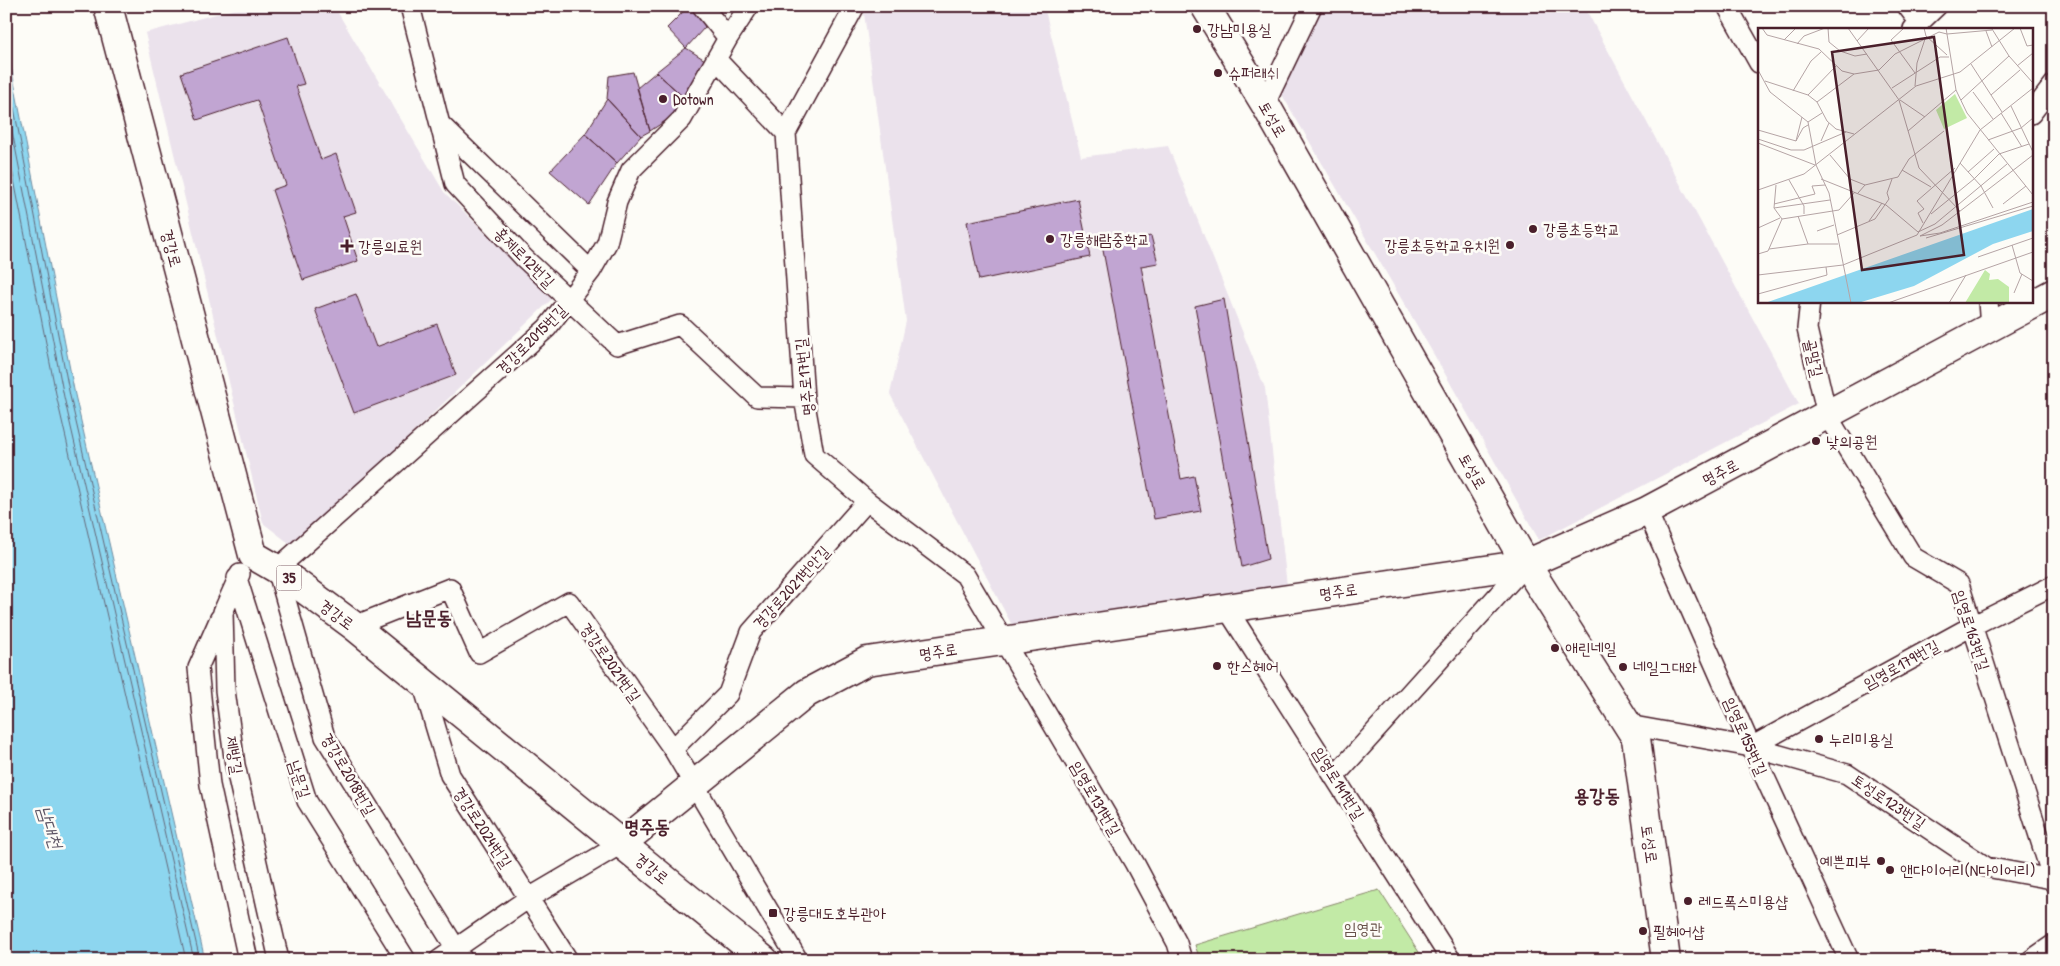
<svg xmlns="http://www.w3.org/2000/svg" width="2060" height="966" viewBox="0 0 2060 966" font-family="'Patrick Hand','Poor Story',sans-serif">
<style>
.built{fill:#ebe2ec}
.green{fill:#c2eaa6;stroke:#868468}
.water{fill:#8dd6ef;stroke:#728da1}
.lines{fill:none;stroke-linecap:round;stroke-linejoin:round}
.shore{stroke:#656879;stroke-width:1}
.building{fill:#c1a5d2;stroke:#4a1f2b}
.street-casing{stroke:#4a1f2b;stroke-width:22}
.secondary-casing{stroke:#4a1f2b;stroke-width:31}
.primary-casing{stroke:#4a1f2b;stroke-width:31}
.street{stroke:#fdfcf7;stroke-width:19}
.secondary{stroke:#fdfcf7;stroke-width:28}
.primary{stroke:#fdfcf7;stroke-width:28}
.poi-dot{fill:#4a1f2b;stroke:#fdfcf7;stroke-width:2}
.labels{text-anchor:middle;stroke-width:5;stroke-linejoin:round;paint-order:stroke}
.shield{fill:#fdfcf7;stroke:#806168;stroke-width:1}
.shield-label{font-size:15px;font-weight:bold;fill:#4a1f2b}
.poi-label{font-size:16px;fill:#4a1f2b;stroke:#fdfcf7;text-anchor:start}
.street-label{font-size:16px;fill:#4a1f2b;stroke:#fdfcf7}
.park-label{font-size:16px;fill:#68524a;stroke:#fdfcf7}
.water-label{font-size:18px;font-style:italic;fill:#5e5666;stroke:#fdfcf7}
.quarter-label{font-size:19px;font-weight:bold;fill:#4a1f2b;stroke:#fdfcf7}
.inset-road{fill:none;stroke:#b5a4a5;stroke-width:1}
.view{fill:#4a1f2b;fill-opacity:0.15;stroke:#4a1f2b;stroke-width:2.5}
.inset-edge{fill:none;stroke:#4a1f2b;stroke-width:2.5}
</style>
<rect width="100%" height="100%" fill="#fdfcf7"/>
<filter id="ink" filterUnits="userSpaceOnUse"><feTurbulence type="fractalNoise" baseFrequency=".02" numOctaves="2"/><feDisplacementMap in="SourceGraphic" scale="10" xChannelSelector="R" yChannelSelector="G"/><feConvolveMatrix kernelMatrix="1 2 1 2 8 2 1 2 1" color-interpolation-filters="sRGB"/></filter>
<g filter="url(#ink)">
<path class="built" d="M246,6H334L444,192L552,299L294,547L263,523L145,33Z
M863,6H1044L1081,157L1168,146L1265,388L1287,586L1014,629L890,394L906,321Z
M1320,6H1584L1799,404L1539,540L1440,365L1281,93Z"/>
<path class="green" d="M1379,890L1424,960H1200L1195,945Z"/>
<path class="water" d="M6,41L75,395L205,960H6Z"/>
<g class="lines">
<path class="shore" d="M6,67L70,396L200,960
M6,100L64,397L194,960
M6,139L57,399L186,960"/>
</g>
<path class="building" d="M689,6H695L705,27L686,48L667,28Z
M288,37L304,84L296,86L321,160L336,154L356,212L343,216L358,261L303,280L272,190L286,185L257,100L197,120L181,73Z
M686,48L713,65L691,104L656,72Z
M633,72L650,131L641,136L607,99L609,76Z
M656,72L691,104L650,131L637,88Z
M607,99L641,136L617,163L585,134Z
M585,134L617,163L589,205L550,171Z
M1078,199L1090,257L979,280L967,222Z
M1151,236L1158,263L1141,266L1181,479L1194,476L1201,511L1154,519L1102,245Z
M356,294L376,347L437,324L456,375L354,413L315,309Z
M1224,299L1268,559L1242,567L1195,306Z
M1362,955L1363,960H1340Z"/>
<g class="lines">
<g class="street-casing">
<path id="street" d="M410,6L455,184L524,258L617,345L680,325L757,397L804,398
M702,6L728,38
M1727,6L1759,63
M1907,6L1920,23
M1913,29L1937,6
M716,59L786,133L804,398L814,455L867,501L965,575L1135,864L1177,943L1182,960
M1265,104L1312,6
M2031,114L2054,84
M441,125L591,271
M786,133L855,6
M1810,301L1807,329L1827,415L1913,557L1959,584L2054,883
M1988,301L1990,328
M1647,511L1751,747L1849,960
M240,574L223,612L225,690L235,765L279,960
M237,578L307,801L406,960
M1226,607L1451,960
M220,618L198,668L210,785L248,960
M354,626L450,588L479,653L569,602L673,749L798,960
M422,682L450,775L568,960
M1628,725L1751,747L1847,774L1986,867L2052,879
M1751,747L1972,626L2054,585
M673,749L728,694L751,632L867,501
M1334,777L1526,564
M439,960L529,898L621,844
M463,960L325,737L277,569L547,328L591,271L607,243L617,202L631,170L682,119L728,38L749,6
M2031,960L2054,944"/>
</g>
<g class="secondary-casing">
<path id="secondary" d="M1205,6L1265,104L1526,564L1636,738L1666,960
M621,844L807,693L867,661L1526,564L1647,511L2054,293"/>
</g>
<g class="primary-casing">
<path id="primary" d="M108,6L253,555L277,569L354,626L764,960"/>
</g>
<use href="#street" class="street"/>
<use href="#secondary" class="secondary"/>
<use href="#primary" class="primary"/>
</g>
</g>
<g class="poi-dot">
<circle cx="1197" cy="29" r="5"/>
<circle cx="1218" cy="73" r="5"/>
<circle cx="663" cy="99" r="5"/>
<circle cx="1533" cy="229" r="5"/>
<circle cx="1050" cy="239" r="5"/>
<circle cx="1510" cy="245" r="5"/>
<path d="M344.5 238.5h5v5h5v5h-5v5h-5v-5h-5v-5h5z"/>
<circle cx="1816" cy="441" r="5"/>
<circle cx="1555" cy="648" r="5"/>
<circle cx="1217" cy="666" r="5"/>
<circle cx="1623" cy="667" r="5"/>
<circle cx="1819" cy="739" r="5"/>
<circle cx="1881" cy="861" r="5"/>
<circle cx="1890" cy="870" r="5"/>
<circle cx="1688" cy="901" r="5"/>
<rect x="768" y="908" width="10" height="10" rx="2.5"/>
<circle cx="1643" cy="931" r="5"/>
</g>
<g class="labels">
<rect class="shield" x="276.5" y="565.5" width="25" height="25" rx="4"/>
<g class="shield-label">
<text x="289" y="583">35</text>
</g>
<g class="poi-label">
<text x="1207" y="35">강남미용실</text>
<text x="1228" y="79">슈퍼래쉬</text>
<text x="673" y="105">Dotown</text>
<text x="1543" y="235">강릉초등학교</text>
<text x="1060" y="245">강릉해람중학교</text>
<text x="1500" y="251" text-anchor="end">강릉초등학교유치원</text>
<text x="358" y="252">강릉의료원</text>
<text x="1826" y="447">낮의공원</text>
<text x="1565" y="654">애린네일</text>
<text x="1227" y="672">한스헤어</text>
<text x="1633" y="673">네일그대와</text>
<text x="1829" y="745">누리미용실</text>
<text x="1871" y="867" text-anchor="end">예쁜피부</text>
<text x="1900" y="876">앤다이어리(N다이어리)</text>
<text x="1698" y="907">레드폭스미용샵</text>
<text x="783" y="919">강릉대도호부관아</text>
<text x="1653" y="937">필헤어샵</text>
</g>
<g class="street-label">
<text transform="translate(1273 119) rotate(60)" y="6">토성로</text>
<text transform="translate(172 248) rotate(75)" y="6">경강로</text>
<text transform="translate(525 257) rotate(45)" y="6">홍제로12번길</text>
<text transform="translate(531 339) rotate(-45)" y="6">경강로2015번길</text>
<text transform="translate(1814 358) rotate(77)" y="6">골말길</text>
<text transform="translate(804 377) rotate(-96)" y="6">명주로17번길</text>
<text transform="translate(1473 471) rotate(60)" y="6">토성로</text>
<text transform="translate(1720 472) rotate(-28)" y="6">명주로</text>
<text transform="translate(791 587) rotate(-48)" y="6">경강로2021번안길</text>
<text transform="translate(1338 591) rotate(-8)" y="6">명주로</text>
<text transform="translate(337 614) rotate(37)" y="6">경강로</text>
<text transform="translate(1972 630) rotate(72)" y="6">임영로163번길</text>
<text transform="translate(938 651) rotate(-9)" y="6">명주로</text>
<text transform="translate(611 662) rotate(55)" y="6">경강로2021번길</text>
<text transform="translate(1901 664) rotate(-29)" y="6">임영로179번길</text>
<text transform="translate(1746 736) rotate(66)" y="6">임영로155번길</text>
<text transform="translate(235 755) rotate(81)" y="6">제방길</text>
<text transform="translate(349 774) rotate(60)" y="6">경강로2018번길</text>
<text transform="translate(300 779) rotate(72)" y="6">남문길</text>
<text transform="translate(1339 783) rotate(58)" y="6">임영로141번길</text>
<text transform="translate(1096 798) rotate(60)" y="6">임영로131번길</text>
<text transform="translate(1889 801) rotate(34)" y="6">토성로123번길</text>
<text transform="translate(483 827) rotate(57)" y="6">경강로2024번길</text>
<text transform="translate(1650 844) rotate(82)" y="6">토성로</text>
<text transform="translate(652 868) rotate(39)" y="6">경강로</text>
</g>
<g class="park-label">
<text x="1363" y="934">임영관</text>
</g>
<g class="water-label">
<text transform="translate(50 827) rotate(72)" y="6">남대천</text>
</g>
<g class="quarter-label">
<text x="429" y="624">남문동</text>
<text x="1597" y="802">용강동</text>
<text x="647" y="833">명주동</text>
</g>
</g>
<g transform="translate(1758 28)">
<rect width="275" height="275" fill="#fdfcf7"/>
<path d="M197,66L209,90L186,101L178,82ZM227,242L232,246L231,252L240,251L251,259V275H207Z" fill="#c2eaa6"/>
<path d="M275,181V203L235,216L156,258L100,275H7Z" fill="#8dd6ef"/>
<path class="inset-road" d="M4,0L9,7L61,21L84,43L96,46L121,42L137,26L181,4L189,6L234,2M70,0L71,14L82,23L97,28L109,26M90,0L141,72L161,140L202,183M146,0L133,12L157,45M166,0L168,8L189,27M188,0L198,62L209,85L275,167M262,0L269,18L275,17M234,1L251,28L275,55M228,3L234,19M26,12L38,0M99,13L111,0M39,16L46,8L67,0M213,36L244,84M259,38L275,25M0,42L12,64L50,94L58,137L71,165L93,275M7,53L50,67L59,74L69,93L78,101L96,106M157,58L159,35L167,11M134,60L182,29H191M35,63L53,33L63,24M215,64L235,91M50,67L78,38M233,67L262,42M142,72L167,89M203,72L251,28M59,74L96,46M253,78L275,124M243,85L264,119M50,94L64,85M0,102L38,113L45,100L50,97M150,103L198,62M0,111L33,122H46L88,104M230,112L263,100L275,90M38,113L44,89M63,113L71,95M0,115L57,137M72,127L92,151L107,157M202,135L223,158L235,180M144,142L173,159M210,144L236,121M63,151L128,177L160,204L177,196L249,136M31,152L46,178V186M18,157L16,180L24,191L81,182L97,164M0,162L46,146L158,58L202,44L257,0M100,165L107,157L140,149L151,131L186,103M16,176L57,166L54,158L67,157M245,176L268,158M16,180L72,172M173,186L216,151L241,126L271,116M40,188L50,216H80M111,193L124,175M165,195L160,185L166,181L159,173L197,140M0,200L22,190M59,203L76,197M79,207L117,191L131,171L129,165L134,151M162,208L184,197L275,127M162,208L182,205L275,174M168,210L275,178M254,217L262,245L275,253M11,221L50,216M0,226L10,223L24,191M220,229L275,210M0,247L85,237L159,207L222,102L275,60M256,265L264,246M0,266L69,247L68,239M130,275L275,224M191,275L208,247"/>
<path class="view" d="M176,9L206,227L104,242L74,24Z"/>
<rect width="275" height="275" class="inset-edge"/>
</g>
<rect width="2060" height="966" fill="none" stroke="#fdfcf7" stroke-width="25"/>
<rect x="12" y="12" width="2035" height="941" fill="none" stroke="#4a1f2b" stroke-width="2" filter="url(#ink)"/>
</svg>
